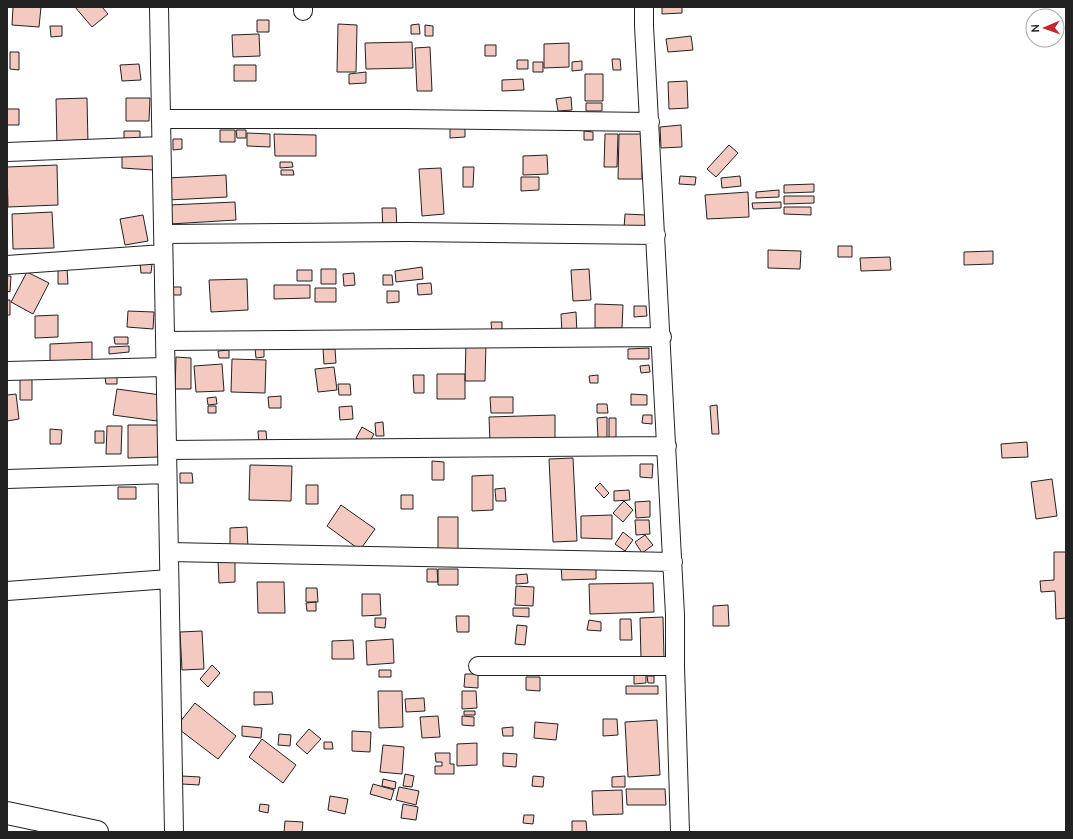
<svg xmlns="http://www.w3.org/2000/svg" width="1073" height="839" viewBox="0 0 1073 839" font-family="'Nunito Sans',sans-serif">
<style>
.building{fill:#f3c9c0;stroke:#222}
.lines{fill:none;stroke-linecap:round;stroke-linejoin:round}
.minor-casing{stroke:#222;stroke-width:20}
.highway-casing{stroke:#222;stroke-width:24}
.minor{stroke:#fff;stroke-width:18}
.highway{stroke:#fff;stroke-width:22}
</style>
<rect width="100%" height="100%" fill="#fff"/>
<path class="building" d="M13,7H41L39,27L12,25Z
M75,7H102L108,14L92,27Z
M662,7H682V13L662,14Z
M257,20H269V32H257Z
M338,24L357,25L356,72H337Z
M419,24L420,34H411V25Z
M425,25L433,26V36H425Z
M50,26H62V36L51,37Z
M259,34L260,56L233,57L232,35Z
M691,36L693,50L668,52L666,39Z
M412,42L413,68L366,69L365,43Z
M569,43V67L544,68V44Z
M485,45H496V56H485Z
M430,47L432,91H417L415,48Z
M10,52H19V70L10,69Z
M612,59H620L621,70H613Z
M517,60H528V69H517Z
M582,61V70L572,71V62Z
M533,62H543V72H533Z
M139,64L141,80L122,81L120,65Z
M234,65H256V81H234Z
M366,72V83L349,84V74Z
M585,74H603V101H585Z
M523,79L524,90L502,91V80Z
M687,81L688,108L669,109L668,82Z
M571,97L572,110L558,111L556,99Z
M87,98L88,144L57,145L56,99Z
M126,98H150L149,121H126Z
M586,103H602V111H586Z
M7,109H19V125H7Z
M450,125H465V137L450,138Z
M681,125L682,147L661,148L660,127Z
M220,130H235V142H220Z
M236,130H246V138H237Z
M124,131H140V142H124Z
M584,131L593,132V140H584Z
M247,133L270,134V147L247,146Z
M274,134L316,135V156H275Z
M605,134H618L617,167H604Z
M619,134H642V179H618Z
M173,139H182V149L173,150Z
M729,145L738,153L716,177L707,169Z
M122,153L154,155L153,170L122,168Z
M547,155L548,174L523,175V156Z
M280,162H292L293,167L280,168Z
M57,165L58,205L8,207L7,167Z
M463,167H474L473,187H463Z
M441,168L444,214L422,216L419,169Z
M281,170H293L294,175H281Z
M226,175L227,197L168,200L167,178Z
M680,176L696,177L695,185L679,184Z
M740,176L741,186L722,188L721,178Z
M521,177H539V190L521,191Z
M814,184V192L784,193V185Z
M779,190V197L756,198V192Z
M748,192L749,217L707,219L705,195Z
M784,196H814V203L784,204Z
M235,202L236,220L170,224L169,205Z
M781,202V208L753,209L752,203Z
M784,207H811V215L784,214Z
M382,208H396L397,229L383,230Z
M52,212L54,248L13,249L12,214Z
M625,214L646,215L645,230L624,229Z
M143,215L148,241L125,245L120,219Z
M838,246H852V257H838Z
M768,250L801,251L800,269L768,268Z
M993,251V264L964,265V252Z
M890,257L891,270L861,271L860,258Z
M140,263L152,264L151,273H141Z
M422,267L423,279L396,282L395,271Z
M58,269H67L68,284H58Z
M321,269H336V284H321Z
M589,269L591,300L573,301L571,270Z
M297,270H312V281H297Z
M27,272L49,283L33,314L11,302Z
M354,273L355,285L344,286L343,274Z
M383,275H392L393,285H383Z
M7,276H11L10,292L7,291Z
M247,279L248,310L211,312L209,280Z
M431,283L432,294L418,295L417,284Z
M274,285H310V298L274,299Z
M169,287H181V295H169Z
M315,288H336V302H315Z
M387,291H399V302L387,303Z
M7,300H10V315H7Z
M595,304L623,305L622,328H595Z
M634,306H646L647,316L634,317Z
M128,311L154,312L153,329L127,327Z
M576,312L577,333L562,334L561,314Z
M58,315V337L35,338V316Z
M491,322H502V333H492Z
M114,337H128V344H115Z
M92,342V361L50,362V344Z
M466,342L486,343L485,381H465Z
M129,346V352L109,354V347Z
M255,348H264V357L256,358Z
M649,348V359H628V349Z
M323,349H335L336,363L324,364Z
M229,350V358H219L218,351Z
M176,357L191,358V389H175Z
M232,359L266,360L265,393L231,392Z
M222,364L224,391L196,392L194,366Z
M649,365L650,372L641,373L640,366Z
M334,367L337,390L318,392L315,369Z
M437,374H465V399H437Z
M413,375H424V393H414Z
M598,375V383H590L589,376Z
M117,376V384H106L105,377Z
M20,377H32V400H20Z
M338,384H350L351,395H339Z
M117,389L161,395L157,421L113,415Z
M16,394L19,419L7,421V395Z
M631,394L647,395V405H631Z
M281,396V408H269L268,397Z
M216,397L217,404L208,405L207,398Z
M490,397H513V413H491Z
M597,404H607L608,413H597Z
M717,405L719,434H712L710,406Z
M208,406H216V413H208Z
M352,406L353,419L340,420L339,407Z
M555,415V441L490,443L489,417Z
M643,415H652V424L642,423Z
M607,417V438H598L597,418Z
M609,418H616V439H609Z
M383,422L384,436H376L375,423Z
M128,425H159V457L128,458Z
M107,426H122L121,454H106Z
M362,427L374,434L368,445L356,438Z
M50,429L62,430L61,444H50Z
M95,431H104V443H95Z
M258,431H266L267,443L259,444Z
M1027,442L1028,457L1002,458L1001,444Z
M573,458L577,541L553,542L549,459Z
M432,461L444,462V480H432Z
M640,464H653L652,478L640,477Z
M250,465L292,466L291,501L249,500Z
M180,473H192L193,483H180Z
M493,475V510L472,511V476Z
M1052,479L1057,516L1036,519L1031,482Z
M600,483L609,493L604,498L595,488Z
M306,485H318V504H306Z
M118,487H136V499H118Z
M505,488L506,501H496L495,489Z
M629,490L630,500L614,501V491Z
M401,495H413V509H401Z
M624,501L633,510L623,522L613,513Z
M650,501V517L636,518L635,502Z
M341,505L375,529L360,550L327,526Z
M612,515V539L581,538V516Z
M438,517H458V551H438Z
M635,520H649L650,534L636,535Z
M247,527L248,548L230,549V528Z
M623,532L633,540L625,551L615,544Z
M645,535L653,545L642,553L635,542Z
M1054,552H1066V618L1056,619L1055,591L1041,592L1040,581L1054,580Z
M218,560H235V582L219,583Z
M596,564V579L562,580L561,565Z
M427,569H437L438,582H427Z
M438,569H458V585H438Z
M527,574L528,583L516,584V575Z
M257,582H284L285,613H258Z
M653,583L654,612L590,614L589,584Z
M516,586L534,587L533,606L515,605Z
M306,588H317L318,602H306Z
M362,594H380L381,615L362,616Z
M316,602V611H307L306,603Z
M728,605L729,626H713V606Z
M513,608H529V617L513,616Z
M456,616H469V632H457Z
M663,617L664,658L641,659L640,618Z
M375,618H386L385,628L375,627Z
M620,619H631L632,640H620Z
M589,620L601,622V631L587,630Z
M517,625L527,626L525,645L515,644Z
M202,631L204,669L182,670L180,632Z
M393,639L394,663L367,665L366,641Z
M353,640L354,659H332V641Z
M212,665L220,673L208,687L200,679Z
M379,670H391V677H379Z
M465,674H478V688L464,687Z
M634,675H646V683L634,684Z
M647,676H654V683H648Z
M526,677H540V691L526,690Z
M626,686H658V694H626Z
M378,691H402L403,727L379,728Z
M462,691H476L477,708L462,709Z
M254,692H272L273,704L254,705Z
M424,698L425,711L406,712L405,699Z
M195,703L236,736L218,759L176,727Z
M464,711H475V715H464Z
M438,716L440,737L422,738L420,717Z
M462,716L474,717V726L462,725Z
M603,719H617L618,735L603,736Z
M657,720L660,775L628,777L625,722Z
M535,722L558,724L556,740L534,738Z
M242,726L262,728L261,738L242,736Z
M513,727V736H503L502,728Z
M309,729L321,739L307,754L296,744Z
M352,731L371,732L370,752L352,751Z
M279,734L291,735L290,746L278,745Z
M262,739L296,765L283,783L249,757Z
M324,742H332L333,749H324Z
M477,743V765L457,766V744Z
M383,745L404,747L402,774L380,772Z
M435,753H450V764H454V774H435V766H442V762H436Z
M503,753L517,754L516,767L503,766Z
M405,774L414,776L412,787L403,786Z
M182,776L200,777L199,785L182,784Z
M533,776L544,777L543,787L532,786Z
M625,776V787H612V777Z
M383,779L396,782L395,789L382,786Z
M373,784L394,790L391,800L370,794Z
M399,787L419,791L416,805L396,800Z
M626,789H665L666,805H627Z
M622,790L623,814L593,815L592,791Z
M330,796L348,799L345,814L328,810Z
M260,804L269,805L268,813L259,811Z
M403,804L418,807L416,820L401,818Z
M524,815H534L533,824L523,823Z
M285,821L303,822L302,832H284Z
M572,821H586L587,832H572Z"/>
<g class="lines">
<g class="minor-casing">
<path id="minor" d="M159,7L174,832
M303,7V11
M644,7V26L675,615V666L680,832
M161,119H405L650,122
M7,152L161,146
M163,234L408,232L656,235
M7,265L163,254
M165,341L662,337
M7,371L165,367
M167,450L667,446
M7,479L167,474
M169,552L673,562
M7,591L169,579
M478,666H675"/>
</g>
<g class="highway-casing">
<path id="highway" d="M7,813L97,832"/>
</g>
<use href="#minor" class="minor"/>
<use href="#highway" class="highway"/>
</g>
<rect width="1073" height="839" fill="none" stroke="#222222" stroke-width="16"/>
<g transform="translate(1045 28) rotate(268)"><circle r="19" fill="#ffffff" stroke="#a7a7a7"/>
<path d="M0-3L7 15L0 10L-7 15Z" fill="#c62828"/>
<text y="-6" font-size="11" font-weight="bold" text-anchor="middle" fill="#222222">N</text>
</g>
</svg>
